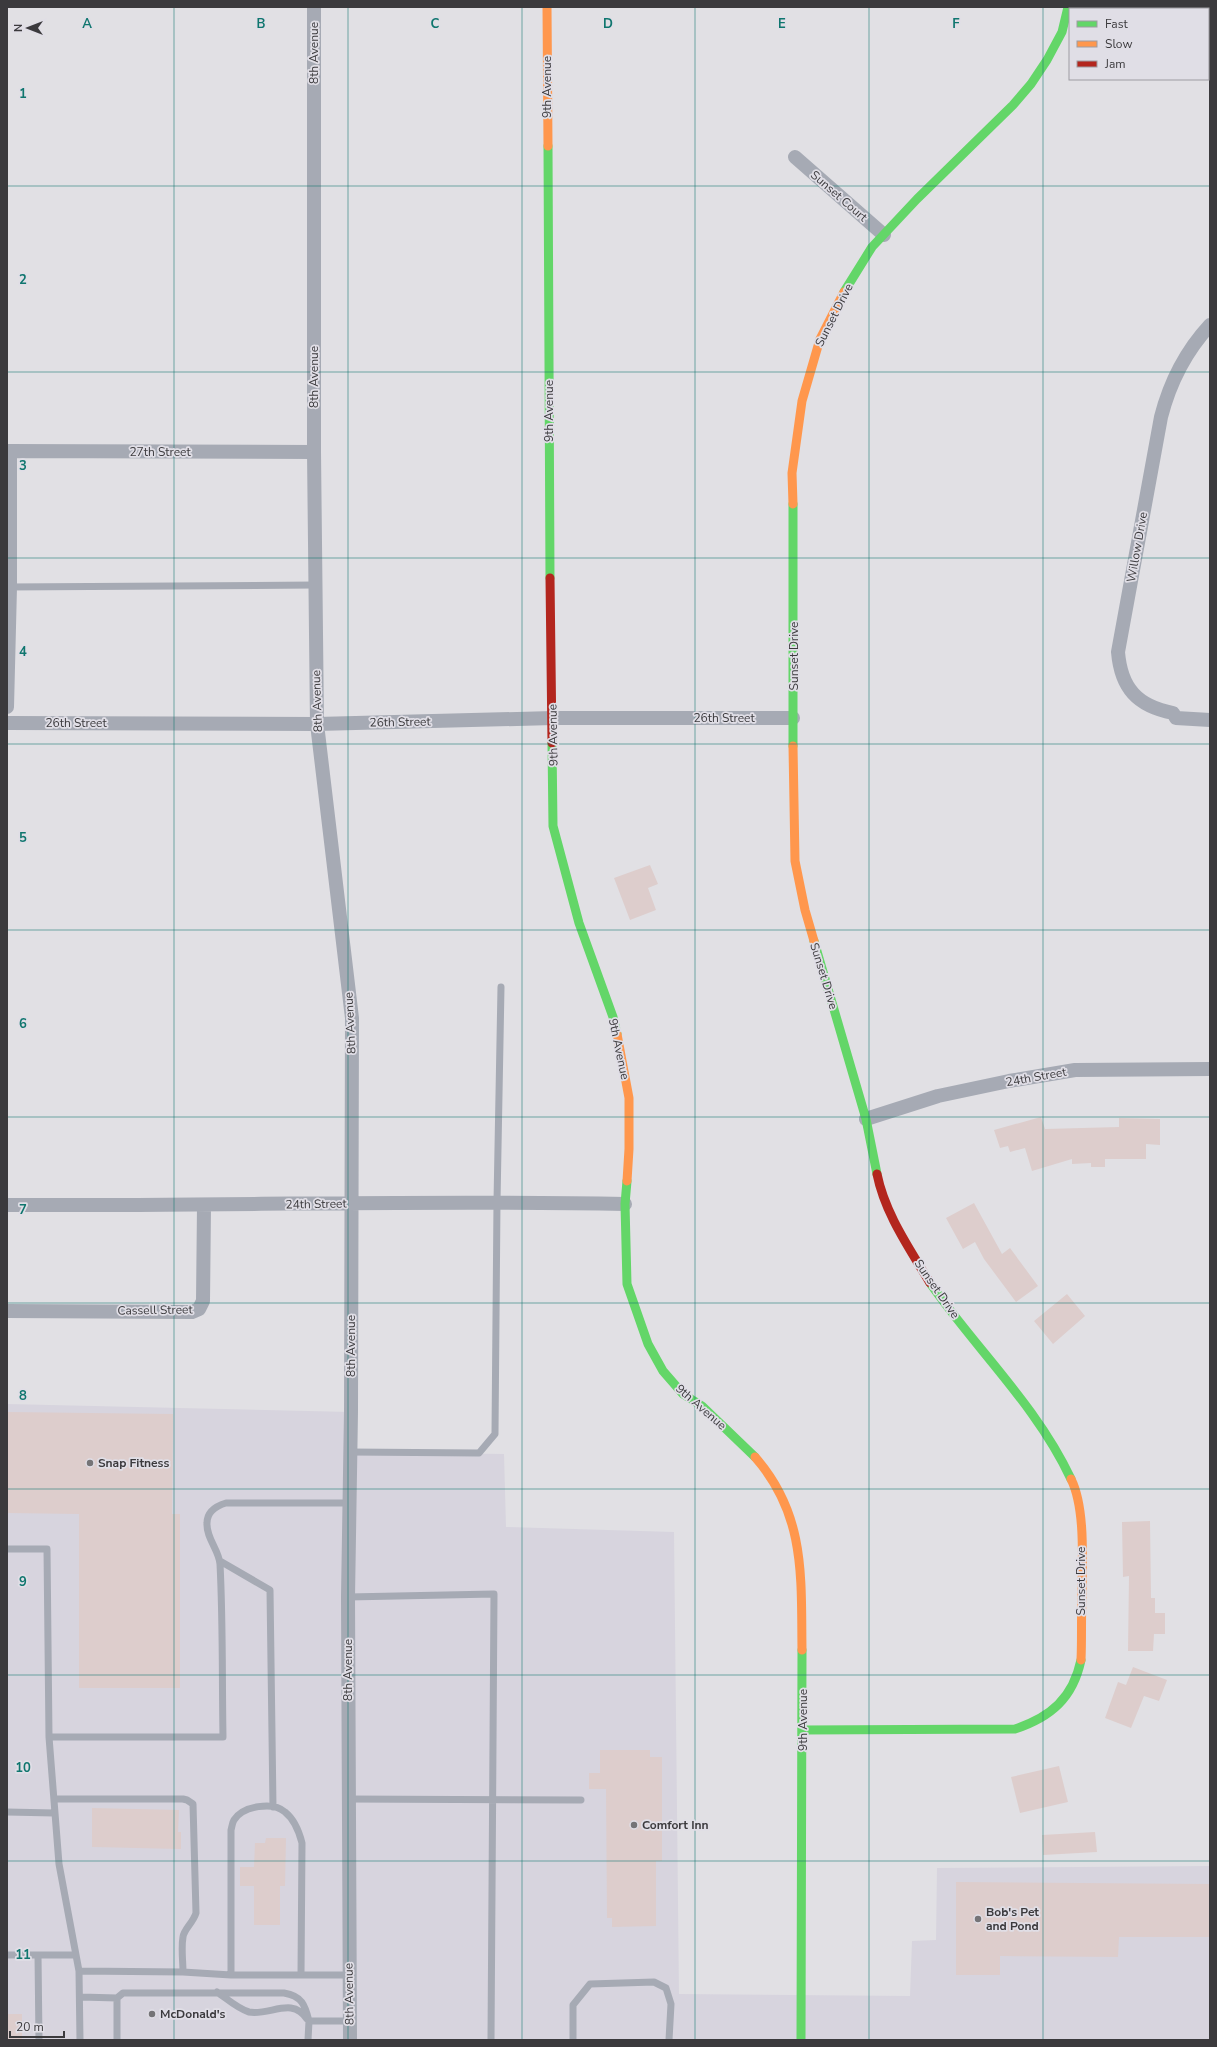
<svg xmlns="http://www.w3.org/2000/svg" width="1217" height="2047" viewBox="0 0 1217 2047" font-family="'Nunito Sans',sans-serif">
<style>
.built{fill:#d7d4de}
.building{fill:#ddcdcc}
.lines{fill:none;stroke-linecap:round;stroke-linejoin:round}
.lane{stroke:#a6aab4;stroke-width:7}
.street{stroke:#a6aab4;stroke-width:14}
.fast{stroke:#63d668;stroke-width:9}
.slow{stroke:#ff974d;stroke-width:9}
.jam{stroke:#b3261e;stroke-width:9}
.grid{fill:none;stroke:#0f766e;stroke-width:1;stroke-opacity:0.55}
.poi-dot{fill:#757477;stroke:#e0dee6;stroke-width:1.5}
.labels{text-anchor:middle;stroke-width:3.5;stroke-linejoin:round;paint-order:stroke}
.street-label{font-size:12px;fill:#3b3a3d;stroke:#e0dee6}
.poi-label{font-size:12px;font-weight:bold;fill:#3b3a3d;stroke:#e0dee6;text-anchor:start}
.grid-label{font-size:13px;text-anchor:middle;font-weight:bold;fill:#0f766e;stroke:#e0dee6;stroke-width:3.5;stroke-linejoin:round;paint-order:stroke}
</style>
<rect width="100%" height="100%" fill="#e1e0e4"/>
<path class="built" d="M7,1404L351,1412L350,1452L504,1454L506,1527L674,1532L679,1994L910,1996L912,1941L936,1940L937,1868L1210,1866V2040H7Z"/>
<path class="building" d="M650,865L658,884L648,888L656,910L630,920L614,878Z
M1041,1117L1045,1129L1119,1127V1118L1160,1119V1145L1146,1144V1159H1105V1167H1091V1163L1072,1164V1159L1032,1171L1025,1148L1010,1152L1008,1146L1000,1148L994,1130Z
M974,1203L1002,1254L1010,1248L1038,1286L1016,1302L984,1259L975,1242L963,1249L946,1218Z
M1067,1294L1085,1316L1053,1344L1034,1321Z
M7,1412L173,1414L172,1514H180V1688H79V1514L7,1513Z
M1150,1521L1151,1598H1155V1613H1165V1634H1154L1153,1651H1128L1129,1576L1123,1577L1122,1522Z
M1133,1667L1167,1680L1159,1701L1144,1696L1131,1728L1105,1718L1118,1682L1126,1685Z
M600,1750H650V1757H662V1861H656V1926L612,1927V1918H607L606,1789H589V1773H600Z
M1059,1766L1068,1802L1020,1813L1011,1777Z
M92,1808L179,1810L178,1832H181V1849L92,1847Z
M1095,1832L1097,1852L1043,1855L1042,1835Z
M266,1838H286L285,1886H280V1925H254V1886H240V1867H254L255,1843H265Z
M956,1882L1210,1884V1937H1119L1118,1957L1000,1956V1975H956Z
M7,2014H22V2040H7Z"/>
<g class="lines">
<path class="lane" d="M7,587L315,585
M350,1452L479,1453L495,1434L497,1202L501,987
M7,1549H47L49,1737L59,1864L79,1971L80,2040
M220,1561L270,1590L273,1807
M348,1597L494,1594L491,2040
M49,1737H223C222,1680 223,1621 220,1564C219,1550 206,1538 207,1523C207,1511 216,1506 226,1503H348
M54,1799H183L187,1800L193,1804L196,1913C193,1923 184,1929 183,1937C181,1948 183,1961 183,1972
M348,1799L581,1800
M7,1812L54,1813
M7,1955H75
M38,1955L39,2040
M79,1971L183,1972L231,1975H349
M231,1975V1830C232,1827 232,1823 234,1820C243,1806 273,1801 285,1812C295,1820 299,1831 302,1843L301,1974
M217,1992C226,1998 238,2009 249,2012C270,2016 292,1996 307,2019
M81,1997L117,1998V2040
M117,1998L123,1993H284C302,1996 305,2005 309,2021
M308,2040L309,2021H349
M573,2040V2005L590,1984L654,1982L666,1988L671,2004L669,2040"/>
<path class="street" d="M314,7V452L317,724L352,1018L351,1412L348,1597L350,2040
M795,157L884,235
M1210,325C1185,352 1170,382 1161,417L1118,652C1121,688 1137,706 1173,713L1176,718L1210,720
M7,451L314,452
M7,707L10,587V451
M7,723L317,724L553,718H793
M866,1119L938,1096L1009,1081L1075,1070L1210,1069
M7,1205C213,1206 419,1200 625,1204
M7,1311L192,1312L199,1309L203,1301L204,1206"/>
<path class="fast" d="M548,146L550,578
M844,292L872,247L917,199L1013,105L1031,84L1047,60L1062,32L1068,7
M793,504V746
M552,743L553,826L579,923L613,1017L617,1034
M814,941L866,1119L877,1174
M627,1181L625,1204L627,1284L648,1344L663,1371L683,1394L702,1406L755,1457
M930,1283C976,1349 1037,1406 1071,1479
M803,1730L1015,1729C1051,1717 1073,1698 1081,1660
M801,2040L802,1650"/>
<path class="slow" d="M547,7L548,146
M793,504L792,473L802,401L820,339L844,292
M793,746L795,861L805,910L814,941
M617,1034L629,1098V1149L627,1181
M755,1457C806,1515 801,1577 802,1650
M1071,1479C1086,1509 1082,1564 1082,1598C1081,1619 1082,1639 1081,1660"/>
<path class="jam" d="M550,578L552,743
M877,1174C885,1214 910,1249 930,1283"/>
</g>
<path class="grid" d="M174,7V2040M348,7V2040M522,7V2040M695,7V2040M869,7V2040M1043,7V2040M7,186H1210M7,372H1210M7,558H1210M7,744H1210M7,930H1210M7,1117H1210M7,1303H1210M7,1489H1210M7,1675H1210M7,1861H1210"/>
<g class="poi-dot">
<circle cx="90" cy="1463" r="4"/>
<circle cx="634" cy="1825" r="4"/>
<circle cx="978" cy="1919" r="4"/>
<circle cx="152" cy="2014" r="4"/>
</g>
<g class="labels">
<g class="street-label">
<text transform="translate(314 53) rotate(-90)" y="4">8th Avenue</text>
<text transform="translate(547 87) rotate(-90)" y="4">9th Avenue</text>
<text transform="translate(839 196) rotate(41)" y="4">Sunset Court</text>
<text transform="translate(834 315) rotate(-63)" y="4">Sunset Drive</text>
<text transform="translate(314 377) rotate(-90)" y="4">8th Avenue</text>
<text transform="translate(549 411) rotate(-90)" y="4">9th Avenue</text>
<text x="160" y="456">27th Street</text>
<text transform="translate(1137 547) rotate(-80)" y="4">Willow Drive</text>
<text transform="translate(794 656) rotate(-90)" y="4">Sunset Drive</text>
<text transform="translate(317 701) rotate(-92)" y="4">8th Avenue</text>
<text x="724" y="722">26th Street</text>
<text transform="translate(400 722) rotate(-1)" y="4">26th Street</text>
<text x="76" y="727">26th Street</text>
<text transform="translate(553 735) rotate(-91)" y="4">9th Avenue</text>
<text transform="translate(824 976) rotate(73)" y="4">Sunset Drive</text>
<text transform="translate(350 1023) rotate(-93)" y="4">8th Avenue</text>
<text transform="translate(619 1049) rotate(78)" y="4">9th Avenue</text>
<text transform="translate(1036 1077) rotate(-10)" y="4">24th Street</text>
<text transform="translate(316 1204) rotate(-1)" y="4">24th Street</text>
<text transform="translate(937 1289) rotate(55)" y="4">Sunset Drive</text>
<text transform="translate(155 1310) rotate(-1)" y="4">Cassell Street</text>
<text transform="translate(351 1346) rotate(-90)" y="4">8th Avenue</text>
<text transform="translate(701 1407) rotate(41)" y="4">9th Avenue</text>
<text transform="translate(1081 1581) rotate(-90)" y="4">Sunset Drive</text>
<text transform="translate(348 1670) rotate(-90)" y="4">8th Avenue</text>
<text transform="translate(803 1720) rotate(-90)" y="4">9th Avenue</text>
<text transform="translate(349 1994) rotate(-91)" y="4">8th Avenue</text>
</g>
<g class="poi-label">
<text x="98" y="1467">Snap Fitness</text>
<text x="642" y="1829">Comfort Inn</text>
<text x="986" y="1916">Bob's Pet<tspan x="986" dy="14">and Pond</tspan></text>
<text x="160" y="2018">McDonald's</text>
</g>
</g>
<g class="grid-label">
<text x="87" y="28">A</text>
<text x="261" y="28">B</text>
<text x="435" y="28">C</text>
<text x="608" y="28">D</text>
<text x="782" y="28">E</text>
<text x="956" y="28">F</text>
<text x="23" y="98">1</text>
<text x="23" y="284">2</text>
<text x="23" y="470">3</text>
<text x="23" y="656">4</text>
<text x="23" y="842">5</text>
<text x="23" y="1028">6</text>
<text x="23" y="1214">7</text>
<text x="23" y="1400">8</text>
<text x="23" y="1586">9</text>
<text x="23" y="1772">10</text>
<text x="23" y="1959">11</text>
</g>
<rect width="1217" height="2047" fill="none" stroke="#3b3a3d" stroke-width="16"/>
<rect x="1069" y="8" width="140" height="72" fill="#e0dee6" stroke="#9e9ca2"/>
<rect x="1077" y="21" width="20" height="6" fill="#63d668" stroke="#9e9ca2"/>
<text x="1105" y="28" font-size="12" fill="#3b3a3d">Fast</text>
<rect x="1077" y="41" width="20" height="6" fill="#ff974d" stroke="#9e9ca2"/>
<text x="1105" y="48" font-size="12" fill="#3b3a3d">Slow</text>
<rect x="1077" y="61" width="20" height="6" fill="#b3261e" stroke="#9e9ca2"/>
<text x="1105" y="68" font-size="12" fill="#3b3a3d">Jam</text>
<g transform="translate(28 28) rotate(270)" stroke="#e0dee6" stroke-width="3" paint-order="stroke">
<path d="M0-3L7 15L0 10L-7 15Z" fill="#3b3a3d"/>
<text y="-6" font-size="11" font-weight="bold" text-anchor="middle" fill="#3b3a3d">N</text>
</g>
<path d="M10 2031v6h54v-6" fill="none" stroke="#3b3a3d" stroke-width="2"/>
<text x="16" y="2031" font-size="12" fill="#3b3a3d" stroke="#e0dee6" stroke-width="3" paint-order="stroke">20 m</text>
</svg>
